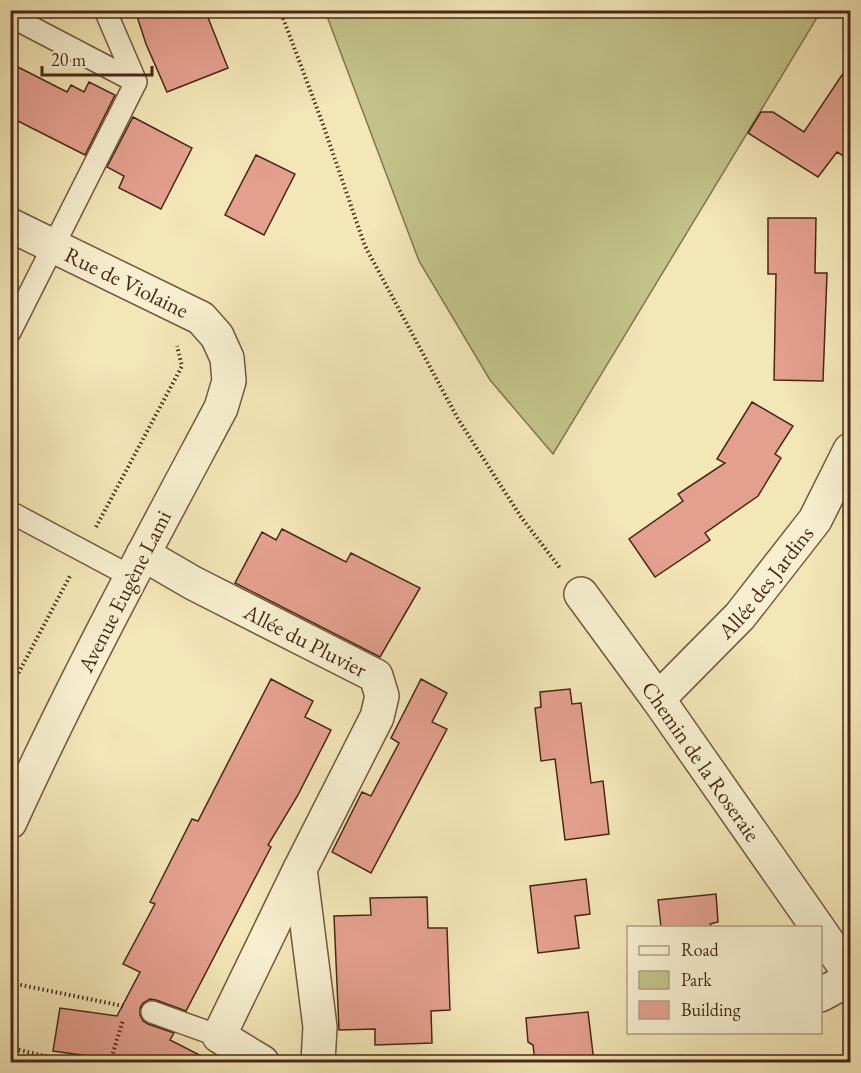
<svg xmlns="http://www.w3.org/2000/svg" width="861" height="1073" viewBox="0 0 861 1073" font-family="'EB Garamond',serif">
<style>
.green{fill:#c2c389;stroke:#847650;stroke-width:1.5}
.building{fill:#e4a08f;stroke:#472817;stroke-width:1.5}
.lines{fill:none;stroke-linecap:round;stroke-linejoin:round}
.service-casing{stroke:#72583f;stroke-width:24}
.minor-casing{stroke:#72583f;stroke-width:36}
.path{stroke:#472817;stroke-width:4;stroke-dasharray:1.5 3;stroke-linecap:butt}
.service{stroke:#f7efd0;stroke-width:21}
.minor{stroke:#f7efd0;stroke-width:33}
.labels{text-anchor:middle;stroke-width:4.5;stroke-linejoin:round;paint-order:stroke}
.street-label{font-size:22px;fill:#472817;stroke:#f7efd0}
</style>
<rect width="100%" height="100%" fill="#f3e6b7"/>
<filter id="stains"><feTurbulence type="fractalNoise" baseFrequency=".00333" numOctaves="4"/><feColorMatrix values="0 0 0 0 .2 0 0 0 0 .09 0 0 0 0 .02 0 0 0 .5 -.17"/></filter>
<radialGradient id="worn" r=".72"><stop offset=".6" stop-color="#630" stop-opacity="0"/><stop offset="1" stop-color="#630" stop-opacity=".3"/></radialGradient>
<path class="green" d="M325,11H821L553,454L490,380L419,261Z"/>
<path class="building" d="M135,10H205L228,68L167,92L146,44Z
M10,63L67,92L71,85L84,92L89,82L115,95L85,155L10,117Z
M850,63V160L837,152L818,177L748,133L761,112H773L804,132Z
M133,117L192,148L161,209L119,188L124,176L107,167Z
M256,155L295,174L264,235L225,215Z
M768,218H816L815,273H827L823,381L774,380L776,274H768Z
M752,402L793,426L775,454L781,458L758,496L705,533L710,540L655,577L629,539L683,501L678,494L725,463L717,459Z
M282,529L346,562L351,553L420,588L380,657L235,583L262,532L276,540Z
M271,679L313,701L305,717L331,730L298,795L268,845L271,847L186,1011L156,1000L150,999L143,1003L140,1008V1015L143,1021L148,1024L174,1033L170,1040L213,1062H121L117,1060L53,1051L60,1008L117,1016L140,972L123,964L155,904L150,902L192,819L198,821Z
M421,679L447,693L432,722L447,729L371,873L332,852L362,792L371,796L399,743L391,738Z
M570,689L572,704L581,703L591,783L603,781L609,834L565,840L555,759L541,761L535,708L541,707L540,692Z
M586,879L590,914L575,916L579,948L538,953L530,886Z
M716,894L718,922L710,924L711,927H661L658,900Z
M427,897L428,928H447L450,1010L431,1011L432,1043L375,1045V1029L339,1030L334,916L371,915L370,898Z
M588,1012L594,1062H535L533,1045L528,1042L526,1018Z"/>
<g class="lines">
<g class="service-casing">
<path id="service" d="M105,10L136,82
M10,16L136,82
M10,332L136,82
M10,512L132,577
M152,1012L219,1036"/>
</g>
<g class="minor-casing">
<g id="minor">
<path id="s1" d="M10,225L201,318L217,336L227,358L229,381L221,408C148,545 74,681 10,822"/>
<path id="s2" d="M143,554L193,583L376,676L382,696L377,717L300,869L219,1036L262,1062"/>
<path id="s3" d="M581,594L658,699L818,928"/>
<path id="s4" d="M658,699L740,616L815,520L850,450"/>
<path d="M300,869L320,1027L318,1062"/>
<path d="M820,931L850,974"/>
<path d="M820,995L850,979"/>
</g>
</g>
<path class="path" d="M280,10L321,119L365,246L458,419L521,517L560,568
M96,527L182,366L177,346
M10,689L70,576
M16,984L123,1006
M10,1048L72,1062
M110,1062L123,1020"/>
<use href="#service" class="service"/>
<use href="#minor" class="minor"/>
</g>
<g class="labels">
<g class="street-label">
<text dy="8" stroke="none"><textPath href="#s1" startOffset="130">Rue de Violaine</textPath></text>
<text dy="8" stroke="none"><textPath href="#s4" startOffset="159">Allée des Jardins</textPath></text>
<text transform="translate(124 591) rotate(-63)" y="8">Avenue Eugène Lami</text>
<text dy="8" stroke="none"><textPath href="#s2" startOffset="184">Allée du Pluvier</textPath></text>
<text dy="8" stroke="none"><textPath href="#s3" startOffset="206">Chemin de la Roseraie</textPath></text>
</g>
</g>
<rect width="861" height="1073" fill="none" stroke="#f3e6b7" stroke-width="36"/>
<rect x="12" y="12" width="837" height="1049" fill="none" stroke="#472817" stroke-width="3"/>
<rect x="18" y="18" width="825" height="1037" fill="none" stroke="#472817" stroke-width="1.5"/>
<rect x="627" y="926" width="195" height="108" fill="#f7efd0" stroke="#b19f86" stroke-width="1.5"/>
<rect x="639" y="946" width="30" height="9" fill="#f7efd0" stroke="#b19f86" stroke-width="1.5"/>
<text x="681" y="956" font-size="18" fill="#472817">Road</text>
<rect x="639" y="971" width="30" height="18" fill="#c2c389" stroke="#b19f86" stroke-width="1.5"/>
<text x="681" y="986" font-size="18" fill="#472817">Park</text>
<rect x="639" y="1001" width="30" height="18" fill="#e4a08f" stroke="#b19f86" stroke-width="1.5"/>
<text x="681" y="1016" font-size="18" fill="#472817">Building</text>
<path d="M42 66v9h110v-9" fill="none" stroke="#472817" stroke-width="3"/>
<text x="51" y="66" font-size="18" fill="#472817" stroke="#f7efd0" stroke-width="4.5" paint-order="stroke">20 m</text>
<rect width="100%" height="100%" filter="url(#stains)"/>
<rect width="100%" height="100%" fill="url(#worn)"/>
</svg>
